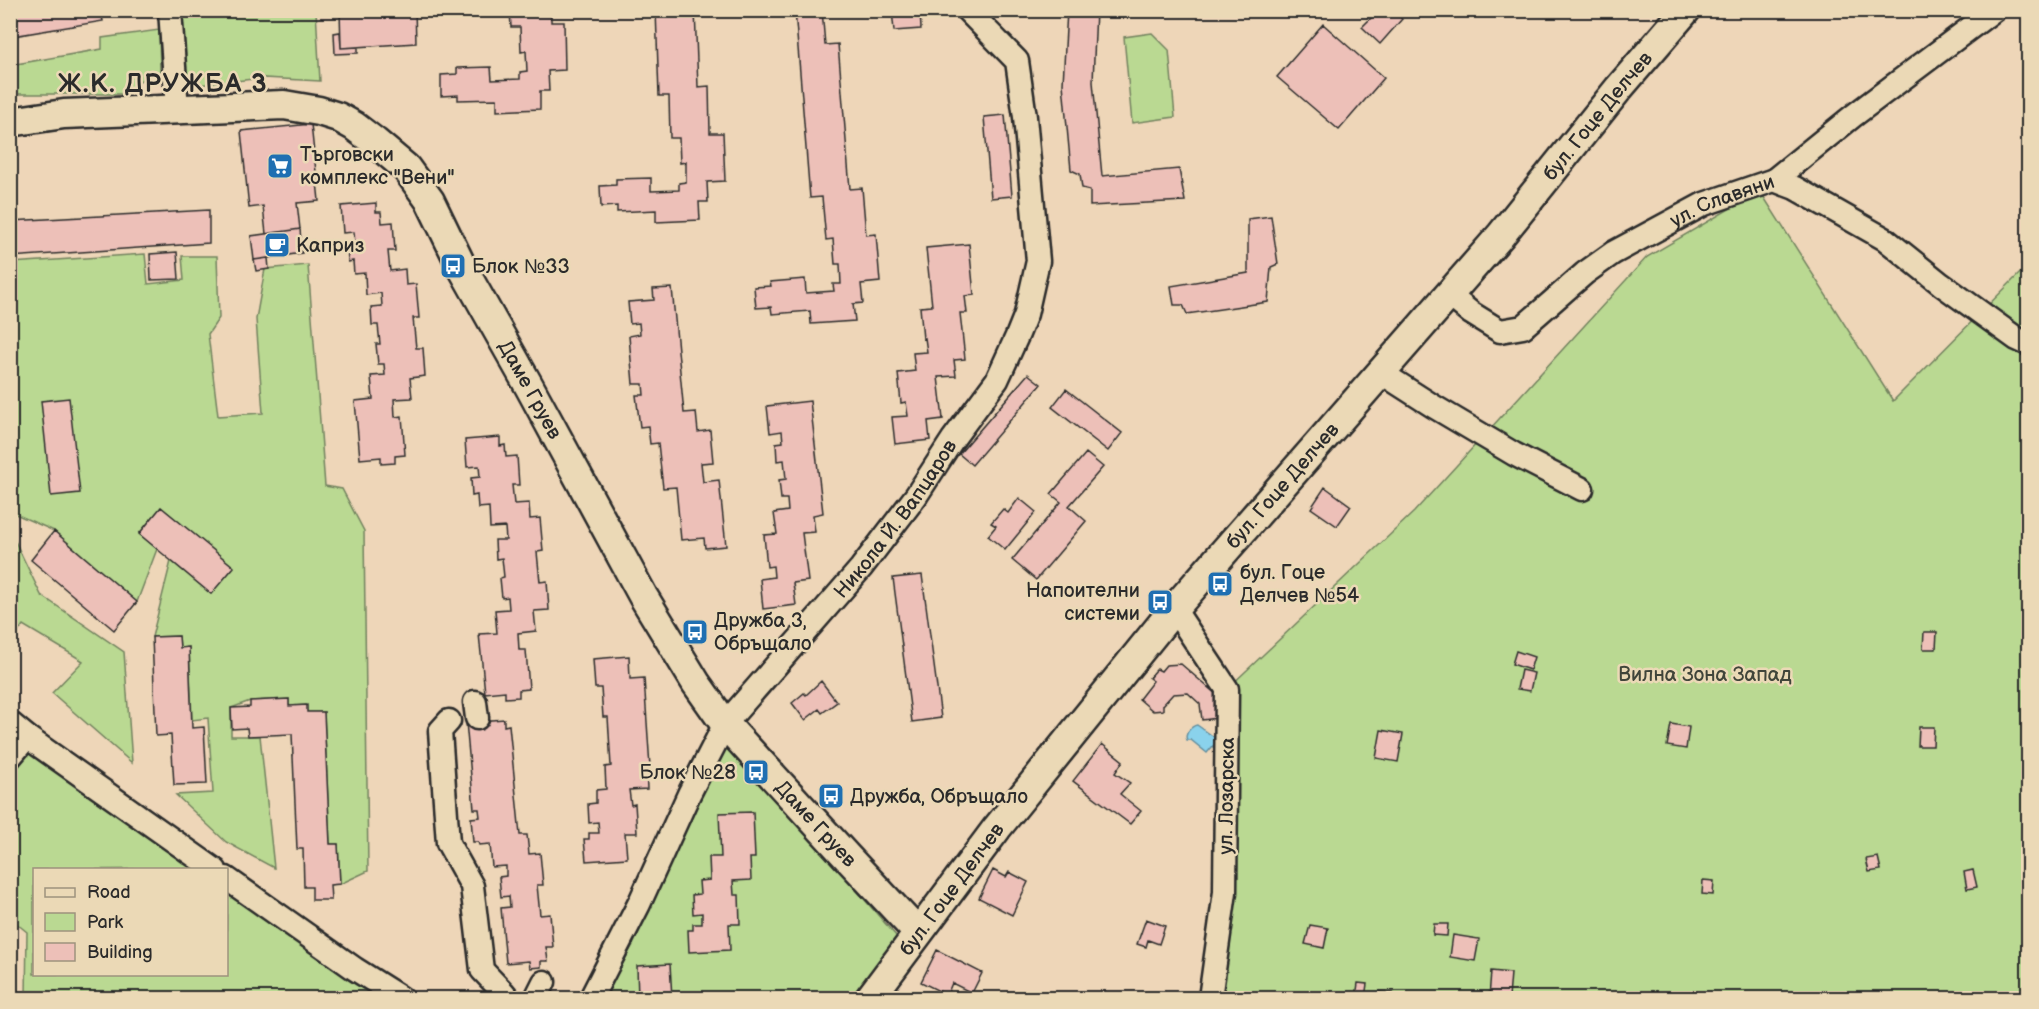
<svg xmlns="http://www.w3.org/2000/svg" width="2039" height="1009" viewBox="0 0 2039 1009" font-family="'Balsamiq Sans',sans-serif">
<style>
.green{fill:#bad992;stroke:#72825e;stroke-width:1.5}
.water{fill:#8ad2ec;stroke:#648f9f;stroke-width:1.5}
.building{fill:#edc0b8;stroke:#2b2b2b;stroke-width:1.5}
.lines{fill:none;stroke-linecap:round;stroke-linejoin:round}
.minor-casing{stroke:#2b2b2b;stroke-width:27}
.major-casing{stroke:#2b2b2b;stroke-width:33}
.minor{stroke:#ebd9b6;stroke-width:22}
.major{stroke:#ebd9b6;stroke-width:28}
.labels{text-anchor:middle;stroke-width:5;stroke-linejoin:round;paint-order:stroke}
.street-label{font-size:20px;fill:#2b2b2b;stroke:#ebd9b6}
.poi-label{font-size:20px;fill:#2b2b2b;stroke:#ebd9b6;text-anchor:start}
.park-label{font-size:20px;fill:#40453a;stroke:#ebd9b6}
.district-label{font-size:26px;font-weight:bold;letter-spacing:1.5px;fill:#2b2b2b;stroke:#ebd9b6}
</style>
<rect width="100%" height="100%" fill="#eed6b8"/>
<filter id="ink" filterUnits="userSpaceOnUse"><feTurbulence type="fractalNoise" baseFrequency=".0167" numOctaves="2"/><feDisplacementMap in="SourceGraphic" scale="12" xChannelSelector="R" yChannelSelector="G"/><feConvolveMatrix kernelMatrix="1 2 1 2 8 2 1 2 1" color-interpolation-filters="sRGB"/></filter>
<g filter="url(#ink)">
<path class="green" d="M181,11H316L320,81L264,78L188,86Z
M159,30L160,72L147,75L125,94H17L11,96V65L102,49V38Z
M1152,33L1169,50L1175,117L1132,123L1124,37Z
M1760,191L1893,401L2028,265V998H1210L1227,689L1414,512L1647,257Z
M145,254L148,284L184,280L182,256H217L219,318L208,334L218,416L263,413L256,319L265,269L308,265L325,486L342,489L364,531L368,871L340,884L338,844H330L324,712H307L306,705L289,706V699L250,701L231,708V736H260L274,868L226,842L176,795L213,793L208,718L192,720L189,647L180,648L179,636L152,637L171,561L211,594L233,566L161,507L139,534L157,549L137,602L54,531L11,512V263Z
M11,536L13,537L41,595L124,652L132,763L52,693L83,661L23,625L11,642Z
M727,741L897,937L852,998H604L634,943Z
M37,747L202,869L34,870V974H226L227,888L383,998H26L27,932L11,919L10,764L20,752Z"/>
<path class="water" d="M1197,725L1218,740L1207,753L1191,740H1187C1184,734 1191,726 1197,725Z"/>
<path class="building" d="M10,10H112L101,12L103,21L13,36V33H10Z
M340,10H415L416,43L341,48Z
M510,10H551V22H564L565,70L548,71L549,91H540V109L497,111V99L458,100V95L441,96V75L457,74V68L491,67L492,80L520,79V72L527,71L526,51L521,52L520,27H511Z
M656,10H695L698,87L709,86L710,133H723L725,181L707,182L708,202H699L700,220L656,222V210L617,212V206L601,207L600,186L616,185V179L651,178V191L679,190V183L686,182V162L680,163L679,138H670L669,96H659Z
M795,10H822L825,45L838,44L850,189L862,188L866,235L876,234L880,282L861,284L863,303L853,304L855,321L811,324L810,311L772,314L771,307L756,308L754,287L771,286L770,282L805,279L806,293L834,291L833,284H841L840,264H835L833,239L826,240L822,197L810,198Z
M892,10H920L921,29L894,31Z
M1067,10H1096L1093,82L1102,176L1179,169L1185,201L1090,206V190L1082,188L1080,174L1071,170L1063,84Z
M1364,10H1392L1402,19L1380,44L1362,27L1372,17Z
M1323,24L1384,78L1339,130L1277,77Z
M340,32L341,48L358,47V53L335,54L334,33Z
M1005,115L1012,196L991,198L984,117Z
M311,124L319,201L297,203L300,229L266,234L263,206L249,208L241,131Z
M376,203V212H381L382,223L393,222L395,251H388L390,271L405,269L406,285L416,284L419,318H413L416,348H423L425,376L410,378L412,398L394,399L395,417L402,416L405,455L395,456V463L381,464V457L360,459L355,401L373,399L371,376L385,375L384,364H378L376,344H380L378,325H372L371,307L382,306L381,293L366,295L365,273L354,274L353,261L348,262L347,244L355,243L354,232L343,233L341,206Z
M209,210V243L10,257V221Z
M1271,216L1278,264L1271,267L1268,302L1187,314L1183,305H1174L1171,286L1248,273V219Z
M300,229L302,253L254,260L251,236Z
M969,244L974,295L965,296L967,313H960L965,359L954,360L956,376L938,377L943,419L928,421L930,440L895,444L892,417L908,416L906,402L901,403L898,373L915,371L913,353L927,352L925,338L923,339L920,307L932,306L926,248Z
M177,252L179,279L151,280L150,254Z
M268,258L269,269L256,271L254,260Z
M672,288L684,413L696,412L698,432L710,430L713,462L701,463L703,482L719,480L726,546L705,548L704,538L681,540L676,487L663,488L658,443L650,444L648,426L640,427L636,395H644L643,384H633L629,336L640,334L639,323L630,324L628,302L654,300L653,289Z
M1028,374L1041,384L972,465L959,454Z
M1066,389L1122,433L1108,451L1052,407Z
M69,398L80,493L51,496L41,401Z
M810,401L823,513L813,515L815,532L802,533L808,581L793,583L796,605L763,609L760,579L774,577L773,566L767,567L764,535L777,534L774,513L788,511L787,499H781L779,480L786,479L784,460L777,461L776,443L783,442L782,431L770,433L767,406Z
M500,437V446L505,445L506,457L517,456L519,485H512L514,504L529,503L530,519L540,518L543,551L537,552L540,582L547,581L549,610L534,611L536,631L518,633L519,650H526L529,689L519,690V697L505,698V691L485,693L479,634L497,633L495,610L509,609L508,597L502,598L500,578L504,577L502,558L496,559L495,540H506L505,527L490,528L489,507L478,508L477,495L472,496L471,478L480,477L479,466L467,467L465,440Z
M1086,453L1103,467L1069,506L1086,521L1036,580L1012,560L1061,502L1051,494Z
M1325,487L1351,506L1337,526L1311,508Z
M1019,498L1036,512L1005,550L988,536L996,526L991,523L1003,509L1008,513Z
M161,507L234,567L211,594L139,534Z
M54,531L137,602L114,630L31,560Z
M922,575L941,718L912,722L893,578Z
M1924,632H1937L1936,649H1923Z
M179,636L180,648L189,647L192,728L204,727L207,784L174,785L171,735L156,736L152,637Z
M1516,651L1534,657L1530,670L1512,664Z
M629,656L630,679L644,678L650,767L646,768L647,789L629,790L631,805L635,804L637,833H625L627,858L586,861L584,839H589V833H599L598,822L589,823L588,804L596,803V790L606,789L605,767L611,766L608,717H603L601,688H595L593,659Z
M1181,664L1218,696V718L1202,720L1200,704L1188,693L1173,694L1163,705V710L1153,711L1139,699L1153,681L1149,678L1157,669L1161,671L1166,665Z
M1521,670L1534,673L1530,691L1517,689Z
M821,681L837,702L822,713L819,709L805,720L792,703L804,693L806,695Z
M289,699V706L307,705V712H324L330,844H338L340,884L330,885L331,900H312V887H304L303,849H297L292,734L248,736L247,728L232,729L231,708L250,707V701Z
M504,719V726L509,725L520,835H527L529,854L540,853L543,885H537L540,915L550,914L553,947H546L548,961H541V967L530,968L529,961L506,963L501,908L510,907L509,896L501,897L499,877L506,876V866L492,867L490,844L479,845L478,842H473L471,818L480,817L479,809H474L466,722Z
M1671,724L1689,727L1686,749L1667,746Z
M1919,727H1934L1933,746H1918Z
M1381,730L1403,734L1398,762L1376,758Z
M1102,744L1123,761L1115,773L1130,783L1120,794L1141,811L1130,824L1073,781Z
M753,812L755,858H750L751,880L733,881L734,895H739L740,924H729L730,950L689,952L688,930H693V924H702V913L693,914L692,895L700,894L699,881L710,880L709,857H721L719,813Z
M1878,857L1881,870L1869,872L1866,859Z
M993,870L1006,877L1009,872L1028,882L1012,915L979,898Z
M1973,870L1977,887L1967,889L1964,872Z
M1703,880L1714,881L1713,895L1702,894Z
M1146,919L1165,926L1159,944L1148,940L1146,947L1137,944Z
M1434,924H1448L1447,936L1433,935Z
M1310,925L1328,928L1324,948L1305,944Z
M1453,935L1479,939L1475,961L1450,957Z
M937,950L982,973L972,993L952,983L947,995L921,982Z
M670,964L672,998H638L637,966Z
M1491,971L1511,973L1509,998H1489Z
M1358,983L1367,984L1365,998H1356Z
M1379,992L1393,993L1392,998H1379Z"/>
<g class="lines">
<g class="minor-casing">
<g id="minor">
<path d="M170,10L177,109"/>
<path d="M1774,180L1853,116L1994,10"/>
<path id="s1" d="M1449,295L1471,313L1500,331L1523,327L1585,273L1613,253L1704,204L1774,180L1795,188L1885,239L1941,284L2017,339L2028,344"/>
<path d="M1380,372L1433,406L1514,454L1582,489"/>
<path d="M1174,609L1227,689L1225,892L1210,998"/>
<path d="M475,702L477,718"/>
<path d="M449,721L440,731L448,843L472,886L482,970L503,992L508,998"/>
<path d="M10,723L27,737L215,870"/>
<path d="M10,757L27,737"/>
<path d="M226,878L355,969L401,998"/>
<path d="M536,998L544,982"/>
<path id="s2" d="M591,998L639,904L689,794L725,724L861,568L916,496L953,439L997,380L1018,334L1026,314L1038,261L1025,117L1017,61L967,10"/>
</g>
</g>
<g class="major-casing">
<g id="major">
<path id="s3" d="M10,122L64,114L284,105L319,111L338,117L354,126L375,142L406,168L430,201L463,269L529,386L643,596L696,683L725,724L847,857L918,933"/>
<path id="s4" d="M870,998L997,828L1174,609L1501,235L1619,88L1686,10"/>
</g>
</g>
<use href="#minor" class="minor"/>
<use href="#major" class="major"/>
</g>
</g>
<defs>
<g id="supermarket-square" transform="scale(1.35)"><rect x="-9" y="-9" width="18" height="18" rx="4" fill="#1f6fb2" stroke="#ebd9b6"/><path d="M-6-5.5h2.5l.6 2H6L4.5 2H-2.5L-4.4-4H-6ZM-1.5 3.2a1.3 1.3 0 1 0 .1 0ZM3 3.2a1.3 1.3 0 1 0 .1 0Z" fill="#fff"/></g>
<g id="cafe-square" transform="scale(1.35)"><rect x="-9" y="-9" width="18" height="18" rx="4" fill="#1f6fb2" stroke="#ebd9b6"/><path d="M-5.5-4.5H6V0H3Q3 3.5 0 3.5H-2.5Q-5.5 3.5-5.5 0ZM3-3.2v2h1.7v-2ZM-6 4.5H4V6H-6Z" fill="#fff"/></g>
<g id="bus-square" transform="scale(1.35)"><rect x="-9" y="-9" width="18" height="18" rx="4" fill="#1f6fb2" stroke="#ebd9b6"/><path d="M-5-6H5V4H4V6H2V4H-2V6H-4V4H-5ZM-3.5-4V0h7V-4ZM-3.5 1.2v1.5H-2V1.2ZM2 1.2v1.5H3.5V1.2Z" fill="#fff"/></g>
</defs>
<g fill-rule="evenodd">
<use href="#supermarket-square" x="280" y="166"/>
<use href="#cafe-square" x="277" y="245"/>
<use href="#bus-square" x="453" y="266"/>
<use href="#bus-square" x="1220" y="584"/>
<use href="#bus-square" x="1160" y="602"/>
<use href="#bus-square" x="695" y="632"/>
<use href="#bus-square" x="756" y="772"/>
<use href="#bus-square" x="831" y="796"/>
</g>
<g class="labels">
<g class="street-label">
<text dy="7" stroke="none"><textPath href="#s4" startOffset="1144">бул. Гоце Делчев</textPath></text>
<text dy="7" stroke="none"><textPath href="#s1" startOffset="324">ул. Славяни</textPath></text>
<text dy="7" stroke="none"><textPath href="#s3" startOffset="670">Даме Груев</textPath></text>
<text dy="7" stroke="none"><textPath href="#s4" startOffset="658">бул. Гоце Делчев</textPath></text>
<text dy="7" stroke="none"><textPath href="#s2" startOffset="572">Никола Й. Вапцаров</textPath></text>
<text transform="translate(1226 796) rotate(-89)" y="7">ул. Лозарска</text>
<text dy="7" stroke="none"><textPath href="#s3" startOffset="1192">Даме Груев</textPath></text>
<text dy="7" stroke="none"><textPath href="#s4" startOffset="136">бул. Гоце Делчев</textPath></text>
</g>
<g class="poi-label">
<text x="300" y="161">Търговски<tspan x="300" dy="23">комплекс "Вени"</tspan></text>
<text x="296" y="252">Каприз</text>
<text x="472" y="273">Блок №33</text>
<text x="1240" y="579">бул. Гоце<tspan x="1240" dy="23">Делчев №54</tspan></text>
<text x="1140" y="597" text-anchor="end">Напоителни<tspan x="1140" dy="23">системи</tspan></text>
<text x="714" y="627">Дружба 3,<tspan x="714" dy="23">Обръщало</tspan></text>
<text x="736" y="779" text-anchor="end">Блок №28</text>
<text x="850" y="803">Дружба, Обръщало</text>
</g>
<g class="park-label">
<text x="1705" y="681">Вилна Зона Запад</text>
</g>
<g class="district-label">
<text x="163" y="92">Ж.К. ДРУЖБА 3</text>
</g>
</g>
<rect width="2039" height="1009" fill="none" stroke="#ebd9b6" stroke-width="36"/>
<rect x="18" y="18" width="2003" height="973" fill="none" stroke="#2b2b2b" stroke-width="2" filter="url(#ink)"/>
<rect x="33" y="868" width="195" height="108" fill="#ebd9b6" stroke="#9e937e" stroke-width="1.5"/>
<rect x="45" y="888" width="30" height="9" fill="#ebd9b6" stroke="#9e937e" stroke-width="1.5"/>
<text x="87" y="898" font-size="18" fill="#2b2b2b">Road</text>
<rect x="45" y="913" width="30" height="18" fill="#bad992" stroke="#9e937e" stroke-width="1.5"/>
<text x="87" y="928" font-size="18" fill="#2b2b2b">Park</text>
<rect x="45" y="943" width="30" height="18" fill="#edc0b8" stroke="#9e937e" stroke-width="1.5"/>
<text x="87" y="958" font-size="18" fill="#2b2b2b">Building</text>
</svg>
